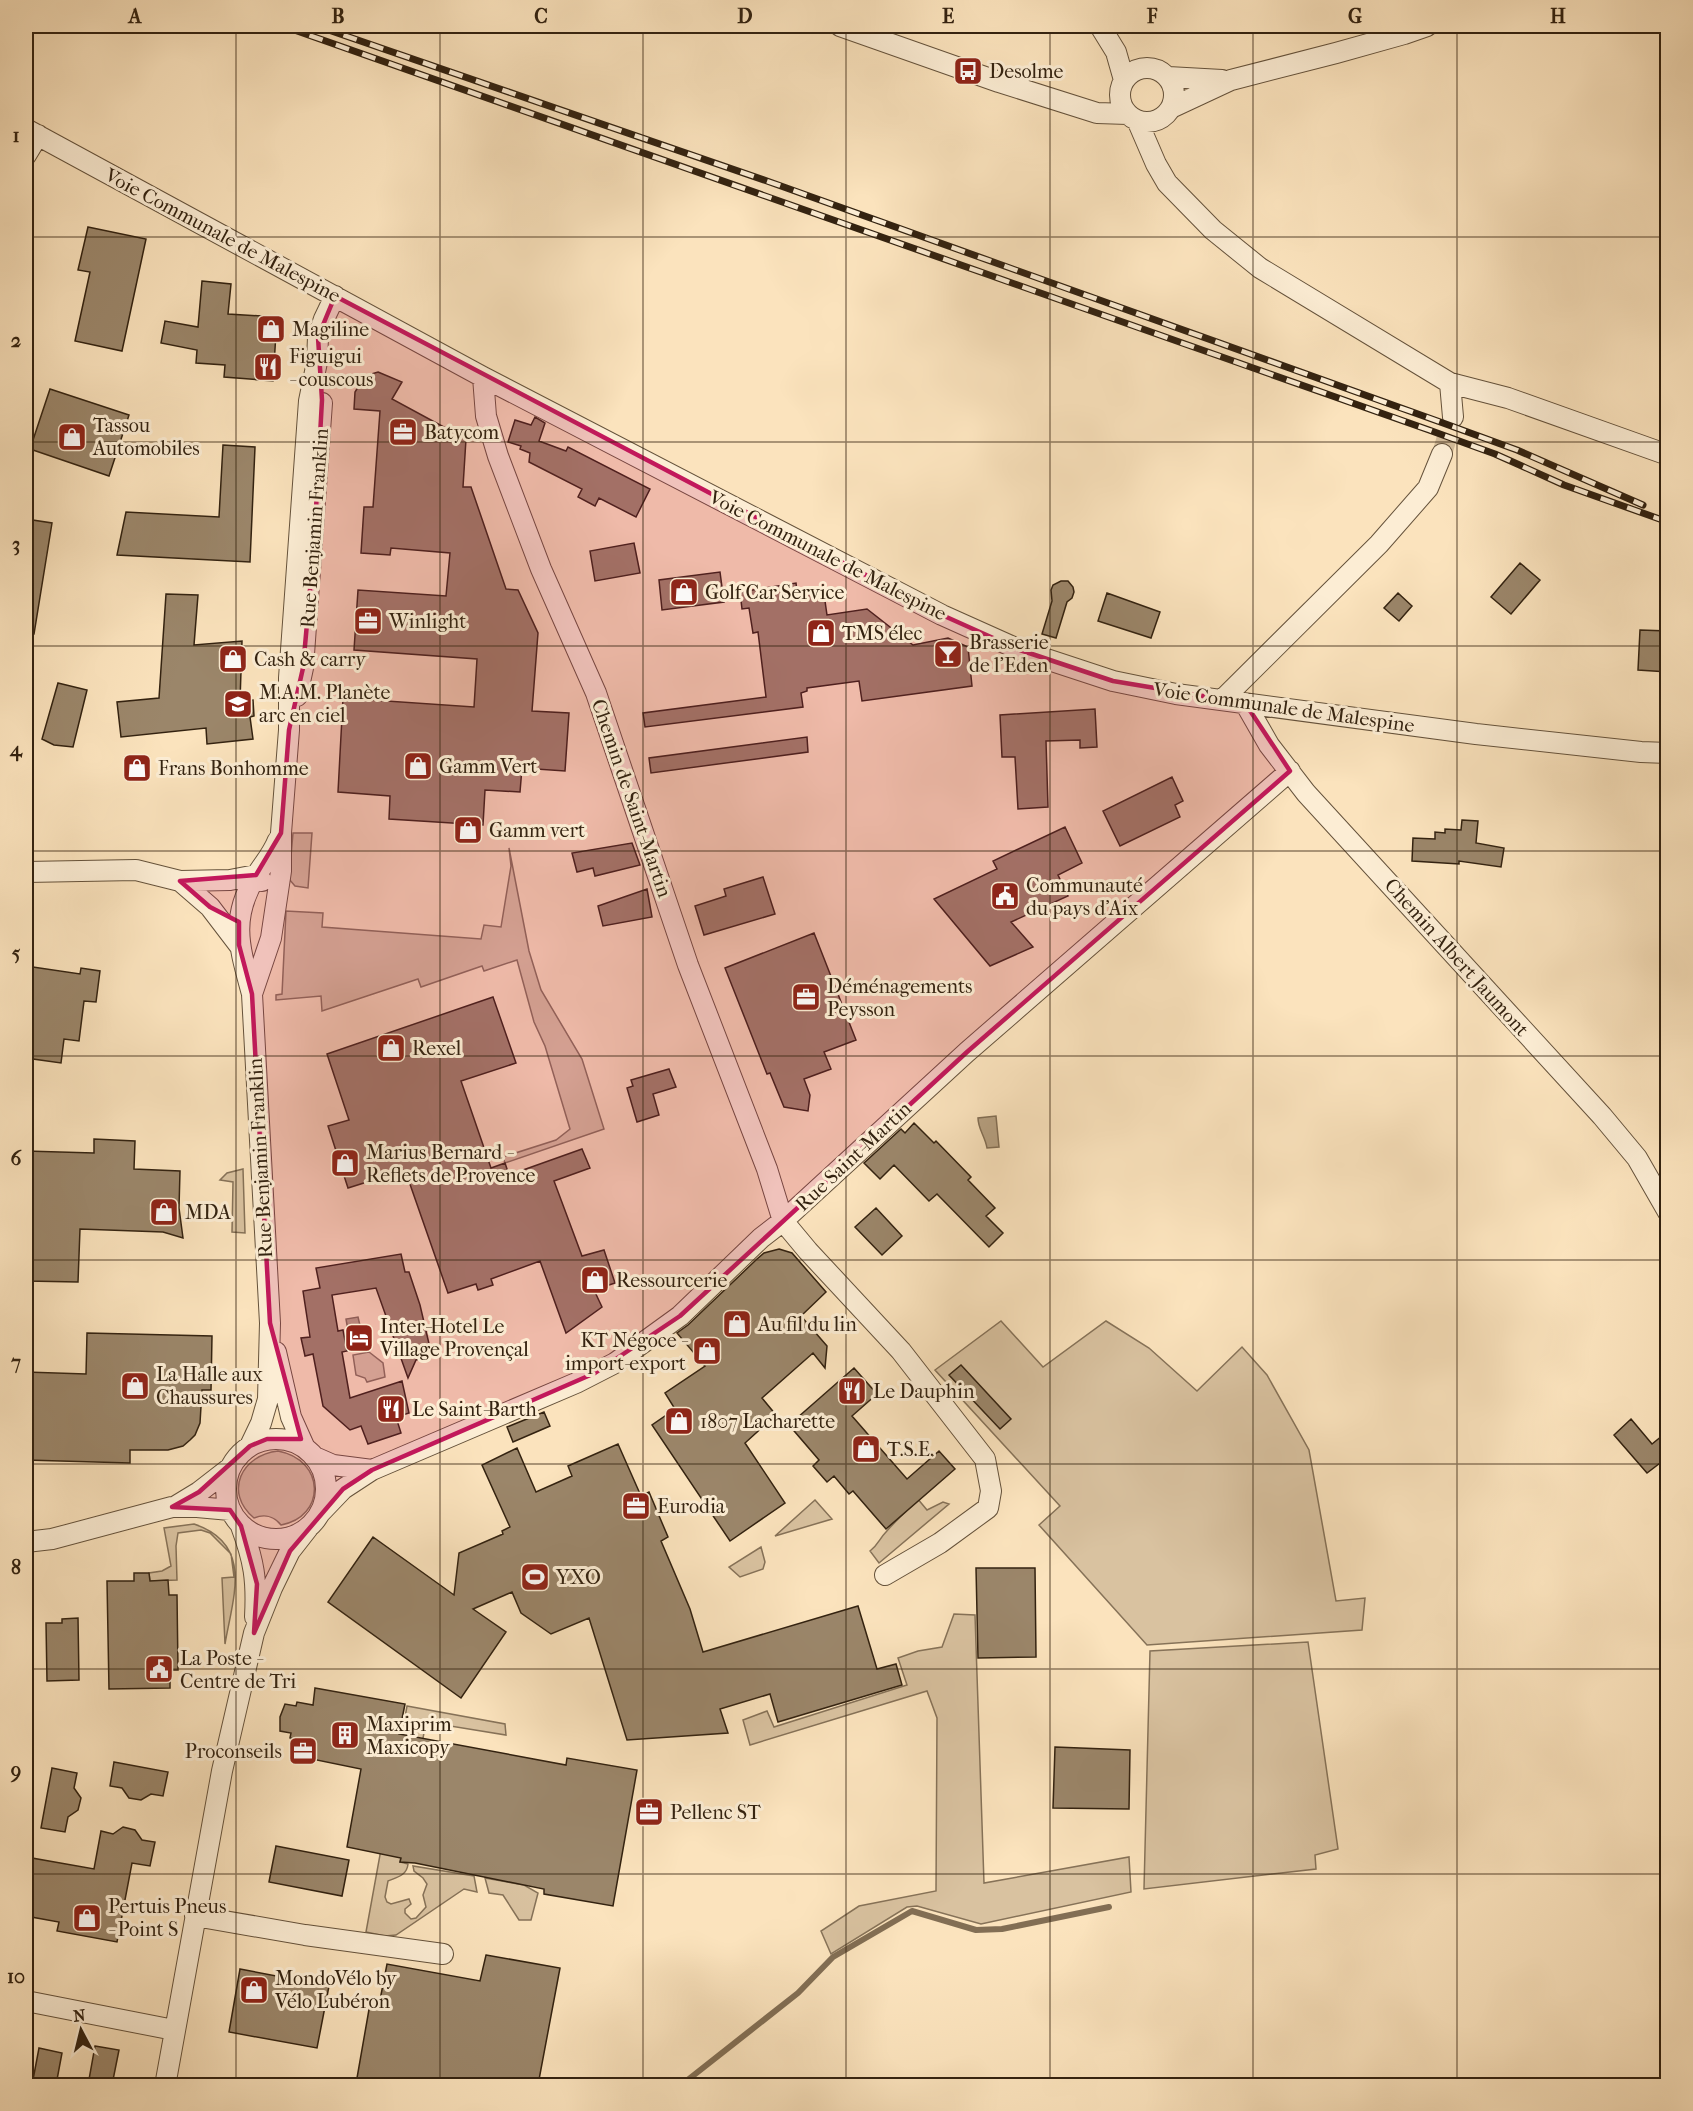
<svg xmlns="http://www.w3.org/2000/svg" width="1693" height="2111" viewBox="0 0 1693 2111" font-family="'IM FELL French Canon',serif">
<style>
.green{fill:#d9c2a0;stroke:#867258;stroke-width:1.5}
.water{fill:#b7a182;stroke:#826e54;stroke-width:1.5}
.lines{fill:none;stroke-linecap:round;stroke-linejoin:round}
.stream{stroke:#826e54;stroke-width:6}
.building{fill:#9b866a;stroke:#332210;stroke-width:1.5}
.street-tunnel{stroke:#d3bc9a;stroke-width:20;stroke-dasharray:20 10;stroke-linecap:butt}
.street-casing{stroke:#65523b;stroke-width:22}
.street{stroke:#fcedd4;stroke-width:20}
.rail-casing{stroke:#332210;stroke-width:7}
.rail{stroke:#fcedd4;stroke-width:4.5;stroke-dasharray:14;stroke-linecap:butt}
.marked{fill:#c2185b;fill-opacity:0.2;stroke:#c2185b;stroke-width:4.5;stroke-linejoin:round}
.grid{fill:none;stroke:#332210;stroke-width:1.5;stroke-opacity:0.55}
.labels{text-anchor:middle;stroke-width:6;stroke-linejoin:round;paint-order:stroke}
.poi-label{font-size:20px;fill:#332210;stroke:#fcedd4;text-anchor:start}
.street-label{font-size:20px;fill:#332210;stroke:#fcedd4}
.neatline{fill:none;stroke:#332210;stroke-width:2}
.grid-label{font-size:20px;text-anchor:middle;font-weight:bold;fill:#332210}
</style>
<rect width="100%" height="100%" fill="#fbe3bd"/>
<filter id="stains"><feTurbulence type="fractalNoise" baseFrequency=".00333" numOctaves="4"/><feColorMatrix values="0 0 0 0 .2 0 0 0 0 .09 0 0 0 0 .02 0 0 0 .5 -.17"/></filter>
<radialGradient id="worn" r=".72"><stop offset=".6" stop-color="#630" stop-opacity="0"/><stop offset="1" stop-color="#630" stop-opacity=".3"/></radialGradient>
<path class="green" d="M293,833H312L308,888L295,886L289,879Z
M509,848L529,951L541,990L582,1059L604,1129L505,1163L503,1157L556,1140L570,1129L545,1046L534,1022L517,960L484,971L482,966L421,987L418,979L322,1011L321,996L276,1000V995L282,994L286,911L323,913L322,927L481,939L484,925L501,927L511,866Z
M243,1169L245,1233L232,1232L233,1182L220,1180L227,1173Z
M1001,1321L1043,1367L1106,1321L1149,1348L1197,1391L1242,1347L1267,1375L1309,1450L1336,1601L1365,1598L1362,1630L1147,1645L1039,1525L1060,1506L935,1370Z
M369,1352L383,1363L385,1377L367,1382L365,1378L356,1375L353,1355Z
M278,1451C326,1460 326,1517 281,1525C274,1516 264,1514 254,1518C223,1492 242,1455 278,1451Z
M917,1498L927,1510L943,1502L949,1504L879,1563L870,1551C879,1544 879,1539 886,1532C896,1520 908,1511 917,1498Z
M815,1500L832,1519L775,1536Z
M194,1524C254,1544 233,1597 225,1644L222,1578L234,1577L231,1554L210,1533L201,1530L178,1533L176,1546L177,1580L150,1581L149,1573L162,1571L171,1566L164,1528Z
M761,1547L765,1562L763,1569L740,1577L729,1567Z
M954,1614L975,1615L984,1883L1129,1857L1131,1892L981,1924L917,1906L907,1907L831,1954L821,1931L859,1906L936,1891L937,1718L927,1691L750,1745L743,1720L767,1711L774,1727L907,1685L898,1658L918,1651L942,1647Z
M1308,1642L1338,1849L1315,1855L1316,1869L1144,1889L1150,1651Z
M407,1706L505,1724L506,1735L426,1722L400,1862L408,1864C407,1875 398,1877 388,1881L385,1897L387,1902L391,1904L409,1899L411,1904L405,1909V1913L411,1919L416,1918L426,1907L423,1895L427,1884L423,1878L414,1871L413,1866L474,1876L477,1892L464,1889L396,1935L385,1936L366,1932Z
M485,1878L524,1885L538,1893L531,1920H519L503,1895L489,1893Z"/>
<path class="water" d="M996,1116L999,1147L987,1148C985,1136 978,1129 978,1118Z
M358,1317L362,1334H365L366,1340H363V1345L351,1348L346,1319Z"/>
<g class="lines">
<path class="stream" d="M680,2086L798,1993L833,1957L912,1911L976,1930L1002,1929L1109,1907"/>
</g>
<path class="building" d="M88,227L146,239L122,351L75,341L90,272L78,270Z
M202,281L231,284L228,314L277,317L273,381L224,377L225,365L196,363L197,350L161,343L165,321L198,327Z
M378,372L402,382L392,399L466,439L463,487H471L506,589L518,590L538,633L532,711L569,713L565,771L522,768L520,792L485,790L483,825L389,819L390,796L338,792L343,698L474,707L477,659L354,650L358,590L446,596L450,553L391,548L390,555L361,553L364,507H373L380,411L354,409L355,392L365,376Z
M50,389L129,415L109,476L30,449Z
M535,417L545,423L539,441L566,451L568,447L650,489L636,517L599,498L595,506L578,497L582,489L529,462L530,453L520,449L521,446L508,442L515,420L531,425Z
M223,445L255,447L250,562L117,555L126,512L219,517Z
M26,519L52,523L34,634H26Z
M634,543L640,573L595,581L590,551Z
M1520,563L1540,580L1511,614L1491,597Z
M720,572L724,602L662,610L659,580Z
M1061,581H1068L1073,587L1074,592L1072,598L1067,602L1056,638L1042,634L1052,601L1051,590L1053,585Z
M796,583L797,591L823,587L827,615L867,609L913,645L948,638L968,647L972,686L862,701L859,681L807,688V691L801,693L803,707L645,727L643,713L766,697L758,632L753,633L749,608L742,609L740,592Z
M1107,593L1160,612L1151,638L1098,621Z
M1398,593L1412,606L1399,621L1384,608Z
M166,594L198,595L194,645L242,641L240,701L253,700L254,716L250,717L253,739L207,744L206,728L121,737L117,702L159,698Z
M1640,630L1668,631V672L1638,670Z
M58,683L87,690L73,747L54,745L42,739Z
M1095,709L1097,747L1080,748V740L1046,741L1048,807L1018,809L1015,757H1002L1000,715Z
M807,737L808,752L651,773L649,758Z
M1172,777L1183,801L1175,805L1180,817L1120,846L1103,811Z
M1462,820L1478,821L1476,843L1504,848L1501,867L1459,861V864L1412,861L1413,838L1435,839V832L1445,833V829L1461,830Z
M1065,827L1082,863L1058,875L1068,896L1011,922L1033,947L990,966L934,899L997,869L993,861Z
M632,843L640,865L595,876L593,868L577,872L572,853Z
M763,877L775,914L704,935L695,906L726,896L724,889Z
M647,889L652,917L603,926L598,906Z
M814,933L856,1040L824,1052L831,1069L804,1079L810,1095L808,1111L784,1107L770,1073L767,1074L725,968Z
M26,966L80,974L81,968L100,971L96,1002L84,1001L79,1041L64,1039L61,1063L26,1058Z
M493,997L516,1063L461,1081L491,1168L505,1163L509,1175L582,1149L590,1168L554,1181L582,1256L604,1250L615,1283L594,1290L602,1307L566,1333L540,1261L491,1279L493,1285L478,1290L476,1284L448,1293L405,1170L348,1188L328,1126L349,1120L327,1054Z
M669,1069L676,1087L653,1094L659,1115L637,1122L627,1088L633,1086L631,1080Z
M914,1123L934,1143L936,1141L971,1177L968,1180L995,1208L986,1216L1003,1233L989,1247L937,1194L929,1201L894,1165L880,1179L864,1163L901,1129L905,1133Z
M94,1139L135,1141L134,1169L180,1171L179,1208L183,1238L163,1232L80,1229L78,1282L26,1281V1151L94,1153Z
M876,1208L902,1236L882,1255L855,1227Z
M779,1249L792,1253L826,1292L801,1316L827,1346L825,1368L813,1353L762,1398L776,1415L745,1443L785,1503L730,1541L652,1425L675,1409L665,1393L705,1366L677,1333L688,1325L757,1259L764,1253Z
M401,1254L405,1272H409L420,1305L430,1348H426L427,1357L416,1360L408,1378L376,1288L332,1295L338,1331L343,1330L347,1351L342,1352L350,1398L402,1381L409,1413L396,1417L401,1433L368,1444L361,1426L350,1430L323,1406L313,1354L305,1356L301,1338L310,1337L303,1291L320,1288L316,1268Z
M87,1333L212,1336L211,1390H202L200,1423L195,1435L190,1440L183,1446L168,1450H130V1463L26,1460V1372L86,1374Z
M961,1365L1011,1419L1000,1429L949,1375Z
M854,1368L877,1394L852,1416L907,1479L939,1451L955,1469L886,1529L853,1491L849,1494L834,1476L827,1482L813,1466L819,1460L789,1425Z
M544,1412L550,1426L513,1442L507,1427Z
M1631,1419L1652,1444L1668,1431V1457L1647,1473L1614,1435Z
M618,1444L641,1496L649,1492L668,1537L661,1541L690,1609L703,1652L858,1606L877,1669L896,1664L902,1685L778,1722L770,1694L720,1709L728,1733L627,1740L589,1618L551,1634L521,1613L512,1592L473,1609L506,1632L461,1698L328,1602L373,1537L454,1595L459,1553L503,1534L502,1531L510,1527L482,1465L517,1448L536,1492L572,1476L568,1466Z
M976,1568H1035L1036,1657L978,1658Z
M134,1573H149L150,1581L168,1580L169,1595H177L178,1670H170V1688L109,1689L107,1581H134Z
M78,1618L79,1680L47,1681L46,1623H62V1619Z
M315,1688L405,1704L399,1734L566,1765L567,1758L637,1770L613,1906L544,1894V1889L415,1863L400,1862L401,1858L347,1847L361,1769L302,1757L306,1741L290,1738L291,1733L280,1731V1717L285,1704L296,1706L297,1702L313,1705Z
M1055,1747L1130,1750L1129,1809L1053,1808Z
M114,1762L168,1772L163,1796L151,1794L141,1800L129,1798L122,1788L110,1786Z
M52,1768L77,1773L74,1788L81,1798L78,1810L68,1817L65,1832L41,1828Z
M123,1827L135,1830L142,1840L155,1842L150,1866L132,1863L117,1942L57,1931L59,1922L26,1916V1857L94,1869L101,1831L113,1834Z
M276,1846L349,1860L342,1896L269,1882Z
M486,1955L560,1968L538,2085H396L357,2078L371,1998L380,2000L387,1964L480,1981Z
M240,1969L329,1986L317,2048L229,2032Z
M95,2046L119,2050L112,2085H88Z
M39,2048L62,2053L56,2085H32Z"/>
<g class="lines">
<path class="street-tunnel" d="M1442,454L1453,417"/>
<g class="street-casing">
<path id="street" d="M840,26L999,82L1097,113L1128,114
M1100,26L1116,52L1124,80
M1120 95a27 27 0 1 1 54 0a27 27 0 1 1-54 0Z
M1168,77L1222,80
M1171,108L1231,80L1336,53L1404,34L1427,26
M1137,120L1156,164L1167,183L1213,230L1260,268L1450,383L1508,398L1668,455
M26,129L483,377L942,615L1020,650L1040,657L1113,681L1176,694L1476,734L1641,752L1668,753
M26,155L38,135
M483,377L486,416L498,456L541,569L596,693L688,965L767,1169L783,1221L808,1251L901,1351L985,1459L991,1491L988,1508L940,1543L885,1575
M1450,383L1453,417
M297,696L303,668L322,403
M1222,700L1379,544L1428,488L1442,454
M1245,703L1269,745L1306,793L1602,1116L1637,1158L1668,1212
M26,872L136,870L180,881L230,880L256,875L262,881
M180,881L210,907L239,945
M252,994L271,938L281,871V833L289,730V678L309,401L317,362L318,337L324,319L335,296
M276,1352L291,1417L304,1446
M226 1489a50 50 0 1 1 100 0a50 50 0 1 1-100 0Z
M250,1446L261,1423L268,1399L270,1323L252,994C240,949 229,919 256,876C264,863 272,855 278,840
M317,1458L333,1465L372,1470
M176,1506L199,1492L230,1468
M320,1513L343,1489L372,1470L576,1383L615,1363L680,1316L761,1238L783,1221L967,1052L1290,771
M241,1526C254,1561 257,1580 255,1617
M26,1542L52,1539L172,1507H197L230,1510
M195,1916L305,1935L443,1954
M26,2001L174,2030
M165,2086L222,1771L254,1633L272,1588L290,1551L308,1528"/>
</g>
<use href="#street" class="street"/>
<g class="rail-casing">
<path id="rail" d="M283,26L1429,430L1495,454L1564,485L1668,522
M317,26L767,181L1443,423L1517,450L1643,505"/>
</g>
<use href="#rail" class="rail"/>
</g>
<path class="marked" d="M335,296L942,615L1020,650L1113,681L1245,703L1290,771L967,1052L680,1316L595,1373L372,1470L343,1489L290,1551L254,1633L257,1584L241,1526L230,1510L172,1507L199,1492L250,1446L267,1439H301L270,1323L252,994L239,945V922L210,907L180,881L256,875L281,833L289,730L303,668L314,545L322,400L318,337Z"/>
<path class="grid" d="M236,26V2086M440,26V2086M643,26V2086M846,26V2086M1050,26V2086M1253,26V2086M1457,26V2086M26,237H1668M26,442H1668M26,646H1668M26,851H1668M26,1056H1668M26,1260H1668M26,1464H1668M26,1669H1668M26,1874H1668"/>
<defs>
<g id="bus-square" transform="scale(1.5)"><rect x="-9" y="-9" width="18" height="18" rx="4" fill="#8f2418" stroke="#fcedd4"/><path d="M-5-6H5V4H4V6H2V4H-2V6H-4V4H-5ZM-3.5-4V0h7V-4ZM-3.5 1.2v1.5H-2V1.2ZM2 1.2v1.5H3.5V1.2Z" fill="#fff"/></g>
<g id="shop-square" transform="scale(1.5)"><rect x="-9" y="-9" width="18" height="18" rx="4" fill="#8f2418" stroke="#fcedd4"/><path d="M-5-2.5h2.3a2.7 3.5 0 0 1 5.4 0H5L5.5 6h-11ZM-1.5-2.5h3a1.5 2.3 0 0 0-3 0Z" fill="#fff"/></g>
<g id="restaurant-square" transform="scale(1.5)"><rect x="-9" y="-9" width="18" height="18" rx="4" fill="#8f2418" stroke="#fcedd4"/><path d="M-5-6h1v4h1v-4h1v4h1v-4h1v5L-1.5 .5V6h-2V.5L-5-1ZM5-6V6H3V1.5H1.5Q1.5-4 5-6Z" fill="#fff"/></g>
<g id="office-square" transform="scale(1.5)"><rect x="-9" y="-9" width="18" height="18" rx="4" fill="#8f2418" stroke="#fcedd4"/><path d="M-6-3h4V-5.5h4V-3h4V5H-6ZM-1-4.5V-3h2v-1.5ZM-6 0V1H6V0Z" fill="#fff"/></g>
<g id="bar-square" transform="scale(1.5)"><rect x="-9" y="-9" width="18" height="18" rx="4" fill="#8f2418" stroke="#fcedd4"/><path d="M-6-5H6L.8 .8V4.5H3.5V6h-7V4.5H-.8V.8Z" fill="#fff"/></g>
<g id="school-square" transform="scale(1.5)"><rect x="-9" y="-9" width="18" height="18" rx="4" fill="#8f2418" stroke="#fcedd4"/><path d="M0-5L7-2L0 1L-7-2ZM-4 1L0 2.5L4 1V4Q0 6-4 4Z" fill="#fff"/></g>
<g id="civic-square" transform="scale(1.5)"><rect x="-9" y="-9" width="18" height="18" rx="4" fill="#8f2418" stroke="#fcedd4"/><path d="M-.6-6.5H3V-4.5H.6V-3L4-1V1h2V6H-6V1h2V-1L-.6-3ZM-1.2 2.5V6h2.4V2.5Z" fill="#fff"/></g>
<g id="hotel-square" transform="scale(1.5)"><rect x="-9" y="-9" width="18" height="18" rx="4" fill="#8f2418" stroke="#fcedd4"/><path d="M-6-4.5h1.5V1H6V5H4.5V3h-9V5H-6ZM-4 0a1.8 1.8 0 1 1 3.6 0ZM.5 0V-2.5h3Q6-2.5 6 0Z" fill="#fff"/></g>
<g id="stadium-square" transform="scale(1.5)"><rect x="-9" y="-9" width="18" height="18" rx="4" fill="#8f2418" stroke="#fcedd4"/><path d="M0-5a6.5 5 0 1 0 0 10a6.5 5 0 1 0 0-10ZM-3.5-1.8h7v3.6h-7Z" fill="#fff"/></g>
<g id="building-square" transform="scale(1.5)"><rect x="-9" y="-9" width="18" height="18" rx="4" fill="#8f2418" stroke="#fcedd4"/><path d="M-4-6H4V6H1V3H-1V6H-4ZM-2.5-4.3h1.7v1.8h-1.7ZM.8-4.3h1.7v1.8H.8ZM-2.5-1h1.7V.8h-1.7ZM.8-1h1.7V.8H.8Z" fill="#fff"/></g>
</defs>
<g fill-rule="evenodd">
<use href="#bus-square" x="968" y="71"/>
<use href="#shop-square" x="271" y="329"/>
<use href="#restaurant-square" x="268" y="367"/>
<use href="#office-square" x="403" y="432"/>
<use href="#shop-square" x="72" y="437"/>
<use href="#shop-square" x="684" y="592"/>
<use href="#office-square" x="368" y="621"/>
<use href="#shop-square" x="821" y="633"/>
<use href="#bar-square" x="948" y="654"/>
<use href="#shop-square" x="233" y="659"/>
<use href="#school-square" x="238" y="704"/>
<use href="#shop-square" x="418" y="766"/>
<use href="#shop-square" x="137" y="768"/>
<use href="#shop-square" x="468" y="830"/>
<use href="#civic-square" x="1005" y="896"/>
<use href="#office-square" x="806" y="997"/>
<use href="#shop-square" x="391" y="1048"/>
<use href="#shop-square" x="345" y="1163"/>
<use href="#shop-square" x="164" y="1212"/>
<use href="#shop-square" x="595" y="1280"/>
<use href="#shop-square" x="737" y="1324"/>
<use href="#hotel-square" x="359" y="1338"/>
<use href="#shop-square" x="707" y="1351"/>
<use href="#shop-square" x="135" y="1386"/>
<use href="#restaurant-square" x="852" y="1391"/>
<use href="#restaurant-square" x="391" y="1409"/>
<use href="#shop-square" x="679" y="1421"/>
<use href="#shop-square" x="866" y="1449"/>
<use href="#office-square" x="636" y="1506"/>
<use href="#stadium-square" x="535" y="1577"/>
<use href="#civic-square" x="159" y="1669"/>
<use href="#building-square" x="345" y="1735"/>
<use href="#office-square" x="303" y="1751"/>
<use href="#office-square" x="649" y="1812"/>
<use href="#shop-square" x="87" y="1918"/>
<use href="#shop-square" x="254" y="1990"/>
</g>
<g class="labels">
<g class="poi-label">
<text x="989" y="78">Desolme</text>
<text x="292" y="336">Magiline</text>
<text x="289" y="363">Figuigui<tspan x="289" dy="23">- couscous</tspan></text>
<text x="93" y="432">Tassou<tspan x="93" dy="23">Automobiles</tspan></text>
<text x="424" y="439">Batycom</text>
<text x="705" y="599">Golf Car Service</text>
<text x="389" y="628">Winlight</text>
<text x="842" y="640">TMS élec</text>
<text x="969" y="649">Brasserie<tspan x="969" dy="23">de l'Eden</tspan></text>
<text x="254" y="666">Cash &amp; carry</text>
<text x="259" y="699">M.A.M. Planète<tspan x="259" dy="23">arc en ciel</tspan></text>
<text x="439" y="773">Gamm Vert</text>
<text x="158" y="775">Frans Bonhomme</text>
<text x="489" y="837">Gamm vert</text>
<text x="1026" y="892">Communauté<tspan x="1026" dy="23">du pays d’Aix</tspan></text>
<text x="827" y="993">Déménagements<tspan x="827" dy="23">Peysson</tspan></text>
<text x="412" y="1055">Rexel</text>
<text x="366" y="1159">Marius Bernard -<tspan x="366" dy="23">Reflets de Provence</tspan></text>
<text x="185" y="1219">MDA</text>
<text x="616" y="1287">Ressourcerie</text>
<text x="758" y="1331">Au fil du lin</text>
<text x="380" y="1333">Inter-Hotel Le<tspan x="380" dy="23">Village Provençal</tspan></text>
<text x="686" y="1347" text-anchor="end">KT Négoce -<tspan x="686" dy="23">import-export</tspan></text>
<text x="156" y="1381">La Halle aux<tspan x="156" dy="23">Chaussures</tspan></text>
<text x="873" y="1398">Le Dauphin</text>
<text x="412" y="1416">Le Saint-Barth</text>
<text x="700" y="1428">1807 Lacharette</text>
<text x="887" y="1456">T.S.E.</text>
<text x="657" y="1513">Eurodia</text>
<text x="556" y="1584">YXO</text>
<text x="180" y="1665">La Poste -<tspan x="180" dy="23">Centre de Tri</tspan></text>
<text x="366" y="1731">Maxiprim<tspan x="366" dy="23">Maxicopy</tspan></text>
<text x="282" y="1758" text-anchor="end">Proconseils</text>
<text x="670" y="1819">Pellenc ST</text>
<text x="108" y="1913">Pertuis Pneus<tspan x="108" dy="23">- Point S</tspan></text>
<text x="275" y="1985">MondoVélo by<tspan x="275" dy="23">Vélo Lubéron</tspan></text>
</g>
<g class="street-label">
<text transform="translate(223 235) rotate(28)" y="7">Voie Communale de Malespine</text>
<text transform="translate(314 528) rotate(-86)" y="7">Rue Benjamin Franklin</text>
<text transform="translate(828 555) rotate(27)" y="7">Voie Communale de Malespine</text>
<text transform="translate(1284 707) rotate(8)" y="7">Voie Communale de Malespine</text>
<text transform="translate(632 798) rotate(71)" y="7">Chemin de Saint-Martin</text>
<text transform="translate(1457 957) rotate(48)" y="7">Chemin Albert Jaumont</text>
<text transform="translate(853 1156) rotate(-43)" y="7">Rue Saint-Martin</text>
<text transform="translate(260 1158) rotate(-93)" y="7">Rue Benjamin Franklin</text>
</g>
</g>
<rect width="1693" height="2111" fill="none" stroke="#fbe3bd" stroke-width="66"/>
<g transform="translate(81 2030) rotate(353)" stroke="#fcedd4" stroke-width="4.5" paint-order="stroke">
<path d="M0-4.5L10 22L0 15L-10 22Z" fill="#332210"/>
<text y="-9" font-size="16" font-weight="bold" text-anchor="middle" fill="#332210">N</text>
</g>
<rect x="33" y="33" width="1627" height="2045" class="neatline"/>
<g class="grid-label">
<text x="135" y="23">A</text>
<text x="338" y="23">B</text>
<text x="541" y="23">C</text>
<text x="745" y="23">D</text>
<text x="948" y="23">E</text>
<text x="1152" y="23">F</text>
<text x="1355" y="23">G</text>
<text x="1558" y="23">H</text>
<text x="16" y="142">1</text>
<text x="16" y="347">2</text>
<text x="16" y="551">3</text>
<text x="16" y="756">4</text>
<text x="16" y="960">5</text>
<text x="16" y="1165">6</text>
<text x="16" y="1369">7</text>
<text x="16" y="1574">8</text>
<text x="16" y="1778">9</text>
<text x="16" y="1983">10</text>
</g>
<rect width="100%" height="100%" filter="url(#stains)"/>
<rect width="100%" height="100%" fill="url(#worn)"/>
</svg>
